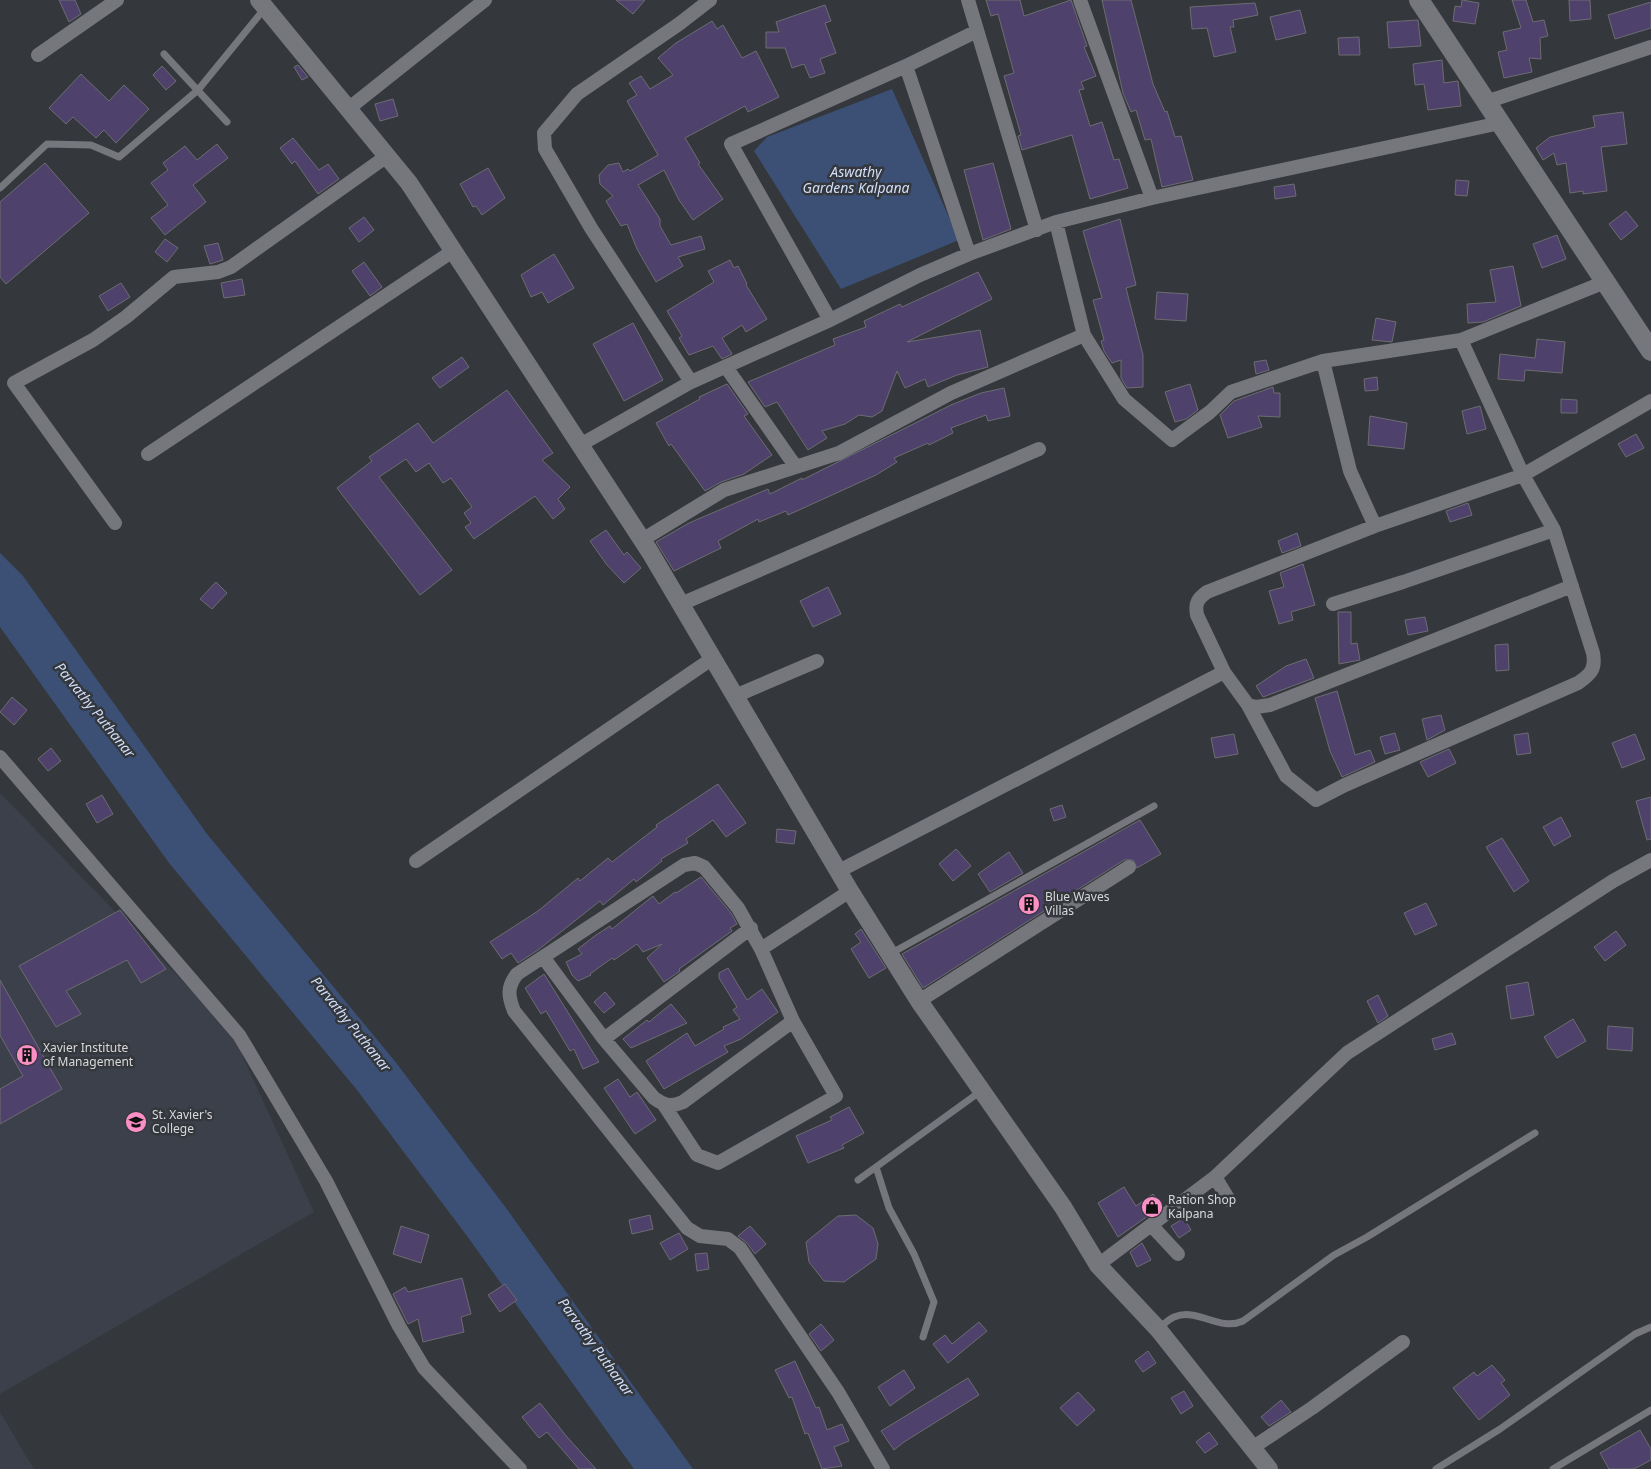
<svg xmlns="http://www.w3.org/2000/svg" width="1651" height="1469" viewBox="0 0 1651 1469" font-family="'Noto Sans',sans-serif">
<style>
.built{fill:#3c404b}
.water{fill:#3c5076}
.building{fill:#4e426c;stroke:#6d6c71}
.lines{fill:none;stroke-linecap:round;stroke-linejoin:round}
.service{stroke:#75777d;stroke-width:7}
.minor{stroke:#75777d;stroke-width:14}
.tertiary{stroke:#75777d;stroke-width:18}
.secondary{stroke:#75777d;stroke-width:20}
.labels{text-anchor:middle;stroke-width:5;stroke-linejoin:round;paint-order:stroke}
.poi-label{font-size:12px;fill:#d8d9dc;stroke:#34373c;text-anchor:start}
.water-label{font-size:14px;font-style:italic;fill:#d1dffa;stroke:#34373c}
</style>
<rect width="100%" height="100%" fill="#34373c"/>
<path class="built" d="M0,793L231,1031L314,1212L0,1394Z
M0,1412L34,1469H0Z"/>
<path class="water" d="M892,89L959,240L841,289L754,151L767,137Z
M0,553L23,576L207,834L394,1060L506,1208L693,1469H634L467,1236L357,1090L169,863L0,627Z"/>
<path class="building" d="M59,0H75L81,14L69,22Z
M616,0H645L633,14Z
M986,0H1020L1024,16L1071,0L1087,46L1084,47L1096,76L1081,82L1084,89L1079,90L1090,126L1102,122L1114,160L1119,159L1128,188L1090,199L1072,135L1022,150L1018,136L1021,135L1004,76L1014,73L998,14L991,16Z
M1102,0H1131L1153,84L1165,112L1167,111L1175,137L1181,136L1193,180L1162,187L1151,139L1145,140L1136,110L1131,112L1123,93Z
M1462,0L1479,3L1475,24L1453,21L1455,6L1461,7Z
M1512,0H1526L1533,22L1544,20L1548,36L1540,38L1541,59L1529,58L1532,72L1504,78L1498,52L1507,50L1503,32L1521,28Z
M1569,0H1590L1591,19L1570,21Z
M1651,2V28L1615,39L1608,15Z
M1255,3L1258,15L1233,20L1234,27H1230L1236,52L1214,57L1207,28L1192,29L1190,7Z
M825,5L831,21L825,23L836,53L820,59L825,73L810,78L804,64L792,68L785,48H766V32H779L776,22Z
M1300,10L1306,33L1276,40L1270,17Z
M1418,20L1421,46L1389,48L1387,22Z
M712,21L717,29L723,25L742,58L756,51L779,97L748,112L745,106L685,138L700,163L698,164L723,199L693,220L679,200L664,170L638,185L660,219V226L671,245L701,236L705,249L678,257L683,266L656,282L637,249L627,224L621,226L606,201L613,196L600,184L599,175L608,165L619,163L623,172L628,169L630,171L658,155L627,101L637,95L629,83L641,76L650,89L673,75L658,58L676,43Z
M1359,37L1360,55H1339L1338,38Z
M1442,60L1444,83L1458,81L1461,106L1428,110L1424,84L1415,85L1413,64Z
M298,65L308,77L302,80L294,67Z
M162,66L176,81L166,90L153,75Z
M81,74L109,101L124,85L149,109L116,143L104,130L96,138L73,117L66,124L49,108Z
M393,99L398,116L380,121L375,104Z
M1623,112L1627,144L1601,147L1607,191L1583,194V191L1570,193L1566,163L1557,165L1554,153L1543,160L1536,148L1550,137L1595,127L1593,116Z
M293,138L319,170L328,164L339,179L318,194L295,161L292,164L280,148Z
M217,144L228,158L193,185L206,202L165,235L151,218L168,205L151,183L168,170L163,163L185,146L197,160Z
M45,163L89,213L6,284L0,277V202Z
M993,163L1011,229L983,240L964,170Z
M488,168L505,198L482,215L476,206L473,207L460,184Z
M1456,180L1469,181L1467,196L1455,195Z
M1294,184L1296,196L1275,199L1274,187Z
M1626,211L1638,226L1621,240L1609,224Z
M364,217L374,230L359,242L349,228Z
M1120,219L1136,285L1126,288L1143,355V387L1127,388L1121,378V360L1112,363L1104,351L1101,341L1104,340L1093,300L1102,298L1083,231Z
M1557,235L1566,259L1542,268L1533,244Z
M165,239L178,248L167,262L155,252Z
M218,243L223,260L210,264L204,246Z
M554,254L574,288L548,303L542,292L531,297L521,275Z
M730,260L734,268L738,266L747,284L746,285L767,319L746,332L742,325L722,338L732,354L722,359L713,346L689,355L679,338L682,336L667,311L714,282L708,271Z
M364,262L382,287L370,296L352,271Z
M1513,266L1521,306L1483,322L1468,323L1467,304L1496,302L1490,270Z
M978,272L992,299L907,342L980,330L988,367L957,375L928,387L925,379L905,388L897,371L882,411L872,417L859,415L845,424L822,431L827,438L808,450L777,402L765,407L748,382L835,345L833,339L866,327L864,321L900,304L902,307Z
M242,279L245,295L224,298L221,283Z
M121,283L130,297L108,311L99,296Z
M1157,292L1188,294L1186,321L1155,319Z
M1376,318L1396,322L1392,342L1372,340Z
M633,323L663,380L624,401L593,344Z
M1537,339L1565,342L1562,373L1525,370L1524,381L1498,379L1500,354L1535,358Z
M462,357L469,367L440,388L432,378Z
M1266,360L1269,370L1256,374L1254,362Z
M1377,377L1378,390L1365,391L1364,379Z
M727,384L748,414L744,416L772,455L744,474L721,482L705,491L671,444L669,446L656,423L700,399L699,397Z
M1190,384L1198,410L1186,419L1175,422L1165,392Z
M1273,387L1274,393H1280V417L1258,416L1262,427L1228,438L1220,415L1234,401Z
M1004,388L1010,416L988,421L986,415L951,428L953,433L929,445L928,443L894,458L897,462L876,475L788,515L786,511L759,522L758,519L718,541L721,548L674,571L656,542L689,523L768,489L770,494L802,478V480L951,405L981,393Z
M507,390L553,453L542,460L570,487L558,499L565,509L553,519L535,496L474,539L465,527L471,523L464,513L472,507L451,478L443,483L429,463L416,472L406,459L379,477L452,570L420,595L337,488L372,461L369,457L418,423L433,443Z
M1561,399L1577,400V413H1561Z
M1480,406L1486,429L1467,434L1462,411Z
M1370,416L1407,423L1404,449L1368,445Z
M1636,434L1644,448L1626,457L1618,444Z
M1468,503L1472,515L1450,522L1446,511Z
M606,530L624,555L627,552L641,568L624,583L607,565L590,541Z
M1297,533L1301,546L1282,553L1278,541Z
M1303,564L1315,605L1291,612L1293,620L1279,624L1269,591L1284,587L1280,573Z
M216,582L227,593L212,609L200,599Z
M828,587L841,614L813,627L800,601Z
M1338,612H1351V644L1357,643L1360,660L1339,664Z
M1425,617L1428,631L1408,635L1405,620Z
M1508,644L1509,670L1496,671L1495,645Z
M1306,659L1314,678L1263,697L1256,686L1286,666Z
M1337,691L1355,755L1370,750L1375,762L1342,777L1330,751L1315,698Z
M12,697L27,710L14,725L0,712Z
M1441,715L1445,730L1427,740L1422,719Z
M1395,733L1400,750L1385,754L1380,737Z
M1528,733L1531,753L1517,755L1514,735Z
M1234,734L1238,754L1215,758L1211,738Z
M1635,734L1645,759L1622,768L1612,743Z
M51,748L61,761L48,771L38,759Z
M1449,749L1456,763L1428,777L1420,762Z
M718,784L746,823L726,837L713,820L686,839L688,843L661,859L662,861L636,882L634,879L603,905L600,901L538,950L518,963L511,953L502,959L490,942L538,911L578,878L580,881L608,858L612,862L657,827L656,825Z
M102,795L113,814L97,823L86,804Z
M1651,797V839L1647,840L1636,801Z
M1062,805L1066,817L1054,821L1050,809Z
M1561,817L1571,836L1554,846L1543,827Z
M1140,820L1161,854L1137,868L1133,860H1124L923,988L902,954Z
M777,829L796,831L794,844L776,842Z
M1502,838L1529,881L1514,892L1486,847Z
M956,849L971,866L953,881L939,864Z
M1009,852L1023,873L990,892L978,874Z
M701,877L731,913L737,924L730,928L732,931L679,969L680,971L664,982L647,958L662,944L643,952L637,944L614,960L612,958L590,974L591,975L578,981L572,975L566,962L582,954L578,949L596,935L610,926L612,929L653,896L659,904L675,892L676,893Z
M1426,903L1437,925L1415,935L1404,913Z
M120,910L166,969L141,983L127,960L66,991L81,1014L56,1027L19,966Z
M861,929L886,968L869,978L851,949L861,942L855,934Z
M1616,931L1626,945L1605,961L1594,947Z
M728,968L747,1000L762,989L778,1012L741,1039L724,1046L728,1052L664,1089L646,1061L687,1033L695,1046L724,1029L723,1027L740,1019L733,1010L737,1007L719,978V973Z
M544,974L599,1062L583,1069L574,1049L570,1051L546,1011L541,1014L525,988Z
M0,980L62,1089L0,1124V1089L23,1076L0,1035Z
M1528,982L1534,1015L1511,1019L1506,986Z
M605,992L615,1004L604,1013L594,1002Z
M1378,995L1388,1016L1378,1023L1367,1001Z
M671,1004L687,1023L631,1048L623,1039L647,1020L649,1022Z
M1573,1019L1586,1041L1557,1058L1544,1037Z
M1608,1026L1633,1028L1632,1051L1607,1049Z
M1452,1033L1456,1044L1435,1050L1432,1039Z
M618,1079L630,1097L637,1092L656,1120L635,1134L604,1088Z
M849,1107L864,1133L842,1145L844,1148L808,1163L796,1136L832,1120L830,1117Z
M1124,1187L1136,1206L1153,1194L1162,1206L1118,1237L1098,1203Z
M650,1215L653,1229L632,1234L629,1220Z
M856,1215L873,1228L878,1244L876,1259L844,1282L824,1281L809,1262L806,1242L838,1216Z
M1184,1218L1191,1230L1179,1238L1171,1226Z
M401,1226L429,1235L421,1263L393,1254Z
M750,1226L766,1244L755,1254L747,1243L738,1236Z
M679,1233L688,1249L670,1260L660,1243Z
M1142,1243L1151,1260L1137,1267L1130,1252Z
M707,1253L709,1269L697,1271L695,1254Z
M462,1278L471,1314L461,1317L464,1332L423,1342L418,1319L408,1324L393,1294L405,1287L408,1292Z
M505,1284L517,1300L500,1312L488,1295Z
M979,1322L987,1331L948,1363L933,1344L945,1335L952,1344Z
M821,1324L834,1340L821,1351L809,1334Z
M1148,1351L1156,1363L1143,1372L1135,1361Z
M795,1361L816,1408L819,1407L827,1430L842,1424L849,1441L834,1447L842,1466L822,1469L808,1433L805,1434L792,1397L789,1398L775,1370Z
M1492,1365L1505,1380L1501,1383L1510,1395L1479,1420L1453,1388L1474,1372L1477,1376Z
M904,1370L915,1388L890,1406L878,1387Z
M968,1378L979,1395L904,1442L894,1450L881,1431Z
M1184,1391L1193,1406L1181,1414L1171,1398Z
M1078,1392L1095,1410L1077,1426L1060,1408Z
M1281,1400L1291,1412L1269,1426L1261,1417Z
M540,1403L567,1437L596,1469H579L547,1432L539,1438L522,1417Z
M1640,1430L1651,1449V1460L1634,1469H1609L1600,1453Z
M1209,1432L1218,1444L1205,1453L1196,1442Z"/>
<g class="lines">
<path class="service" d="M164,54L227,122
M0,188L47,144L91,145L119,157L198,90L265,8
M890,954L1154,806
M876,1167L889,1208L914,1254L934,1302L923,1337
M858,1180L981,1091
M1158,1329C1163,1325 1169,1319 1174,1317C1198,1307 1219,1332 1243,1321L1334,1255L1367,1237L1535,1133
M1436,1469L1500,1429L1635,1334L1651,1327
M1553,1469L1651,1410"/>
<path class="minor" d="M968,0L1037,230
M1080,0L1152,198
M38,55L117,0
M906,66L977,31
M1486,102L1651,47
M348,109L485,0
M1605,282L1461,340L1523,475L1651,401
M830,320L731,144L906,66L969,254
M1084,335L1124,399L1172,440L1210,412L1231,392L1323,361L1461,340
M1323,361L1350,471L1375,526
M726,367L796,467
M691,382L830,320L920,275L969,254L1056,222L1152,198L1500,123
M580,445L691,382L591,228L545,149L544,133L577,94L679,24L710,0
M148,454L453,251
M115,523L14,383L93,340L126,317L174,277L218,272L231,267L387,156
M642,540L724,490L839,453L951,393L1084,335L1056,222
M681,604L1039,449
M1333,604L1403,582L1554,530
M1224,672L1197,615C1195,604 1197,599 1207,592L1375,526L1523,475L1554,530L1593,653C1596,669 1591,674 1578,683L1345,785L1316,800L1286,776L1248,705
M735,696L817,661
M0,757L239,1035L326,1181L399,1326L424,1368L520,1469
M416,861L713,658
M839,871L1224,672L1248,705L1256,707L1270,705L1572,586
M761,949L850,891
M543,957L604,1039L654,1098C665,1106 671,1107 683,1102L793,1021
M919,1001L1129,867
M604,1039L751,928
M664,1105L697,1155L718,1163L836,1096L793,1021L761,949L738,908L704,867L695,863L684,865L517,974C507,987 508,996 514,1011L687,1228L700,1236L728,1239L740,1248L838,1392L883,1469
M1215,1177L1229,1200
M1151,1225L1178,1254
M1098,1265L1215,1177L1347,1053L1613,881L1651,860
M1252,1448L1312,1408L1403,1342"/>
<path class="tertiary" d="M259,0L409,183L650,552L850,891L919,1001L1063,1207L1098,1265L1158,1329L1269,1469"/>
<path class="secondary" d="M1419,0L1651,351"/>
</g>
<defs>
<g id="building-disc" transform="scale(1.125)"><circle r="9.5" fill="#fa8fc6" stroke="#34373c"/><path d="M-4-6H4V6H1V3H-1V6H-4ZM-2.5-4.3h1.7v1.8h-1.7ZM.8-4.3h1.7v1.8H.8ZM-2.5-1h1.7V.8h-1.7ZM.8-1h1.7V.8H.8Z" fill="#111"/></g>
<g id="university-disc" transform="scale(1.125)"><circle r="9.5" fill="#fa8fc6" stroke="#34373c"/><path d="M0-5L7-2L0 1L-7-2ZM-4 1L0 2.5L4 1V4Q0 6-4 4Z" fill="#111"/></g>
<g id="shop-disc" transform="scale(1.125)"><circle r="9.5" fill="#fa8fc6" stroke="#34373c"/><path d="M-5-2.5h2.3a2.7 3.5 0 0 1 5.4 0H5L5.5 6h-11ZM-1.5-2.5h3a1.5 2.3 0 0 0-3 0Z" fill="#111"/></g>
</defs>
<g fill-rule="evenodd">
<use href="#building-disc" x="1029" y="904"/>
<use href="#building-disc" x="27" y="1055"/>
<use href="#university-disc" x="136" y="1122"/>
<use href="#shop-disc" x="1152" y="1207"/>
</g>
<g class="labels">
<g class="poi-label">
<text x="1045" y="901">Blue Waves<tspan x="1045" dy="14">Villas</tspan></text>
<text x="43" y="1052">Xavier Institute<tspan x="43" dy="14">of Management</tspan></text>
<text x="152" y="1119">St. Xavier's<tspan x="152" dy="14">College</tspan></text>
<text x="1168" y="1204">Ration Shop<tspan x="1168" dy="14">Kalpana</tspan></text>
</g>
<g class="water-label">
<text x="856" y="177">Aswathy<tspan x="856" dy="16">Gardens Kalpana</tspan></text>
<text transform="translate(95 710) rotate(51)" y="5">Parvathy Puthanar</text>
<text transform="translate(351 1024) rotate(51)" y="5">Parvathy Puthanar</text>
<text transform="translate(596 1347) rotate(54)" y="5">Parvathy Puthanar</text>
</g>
</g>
</svg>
